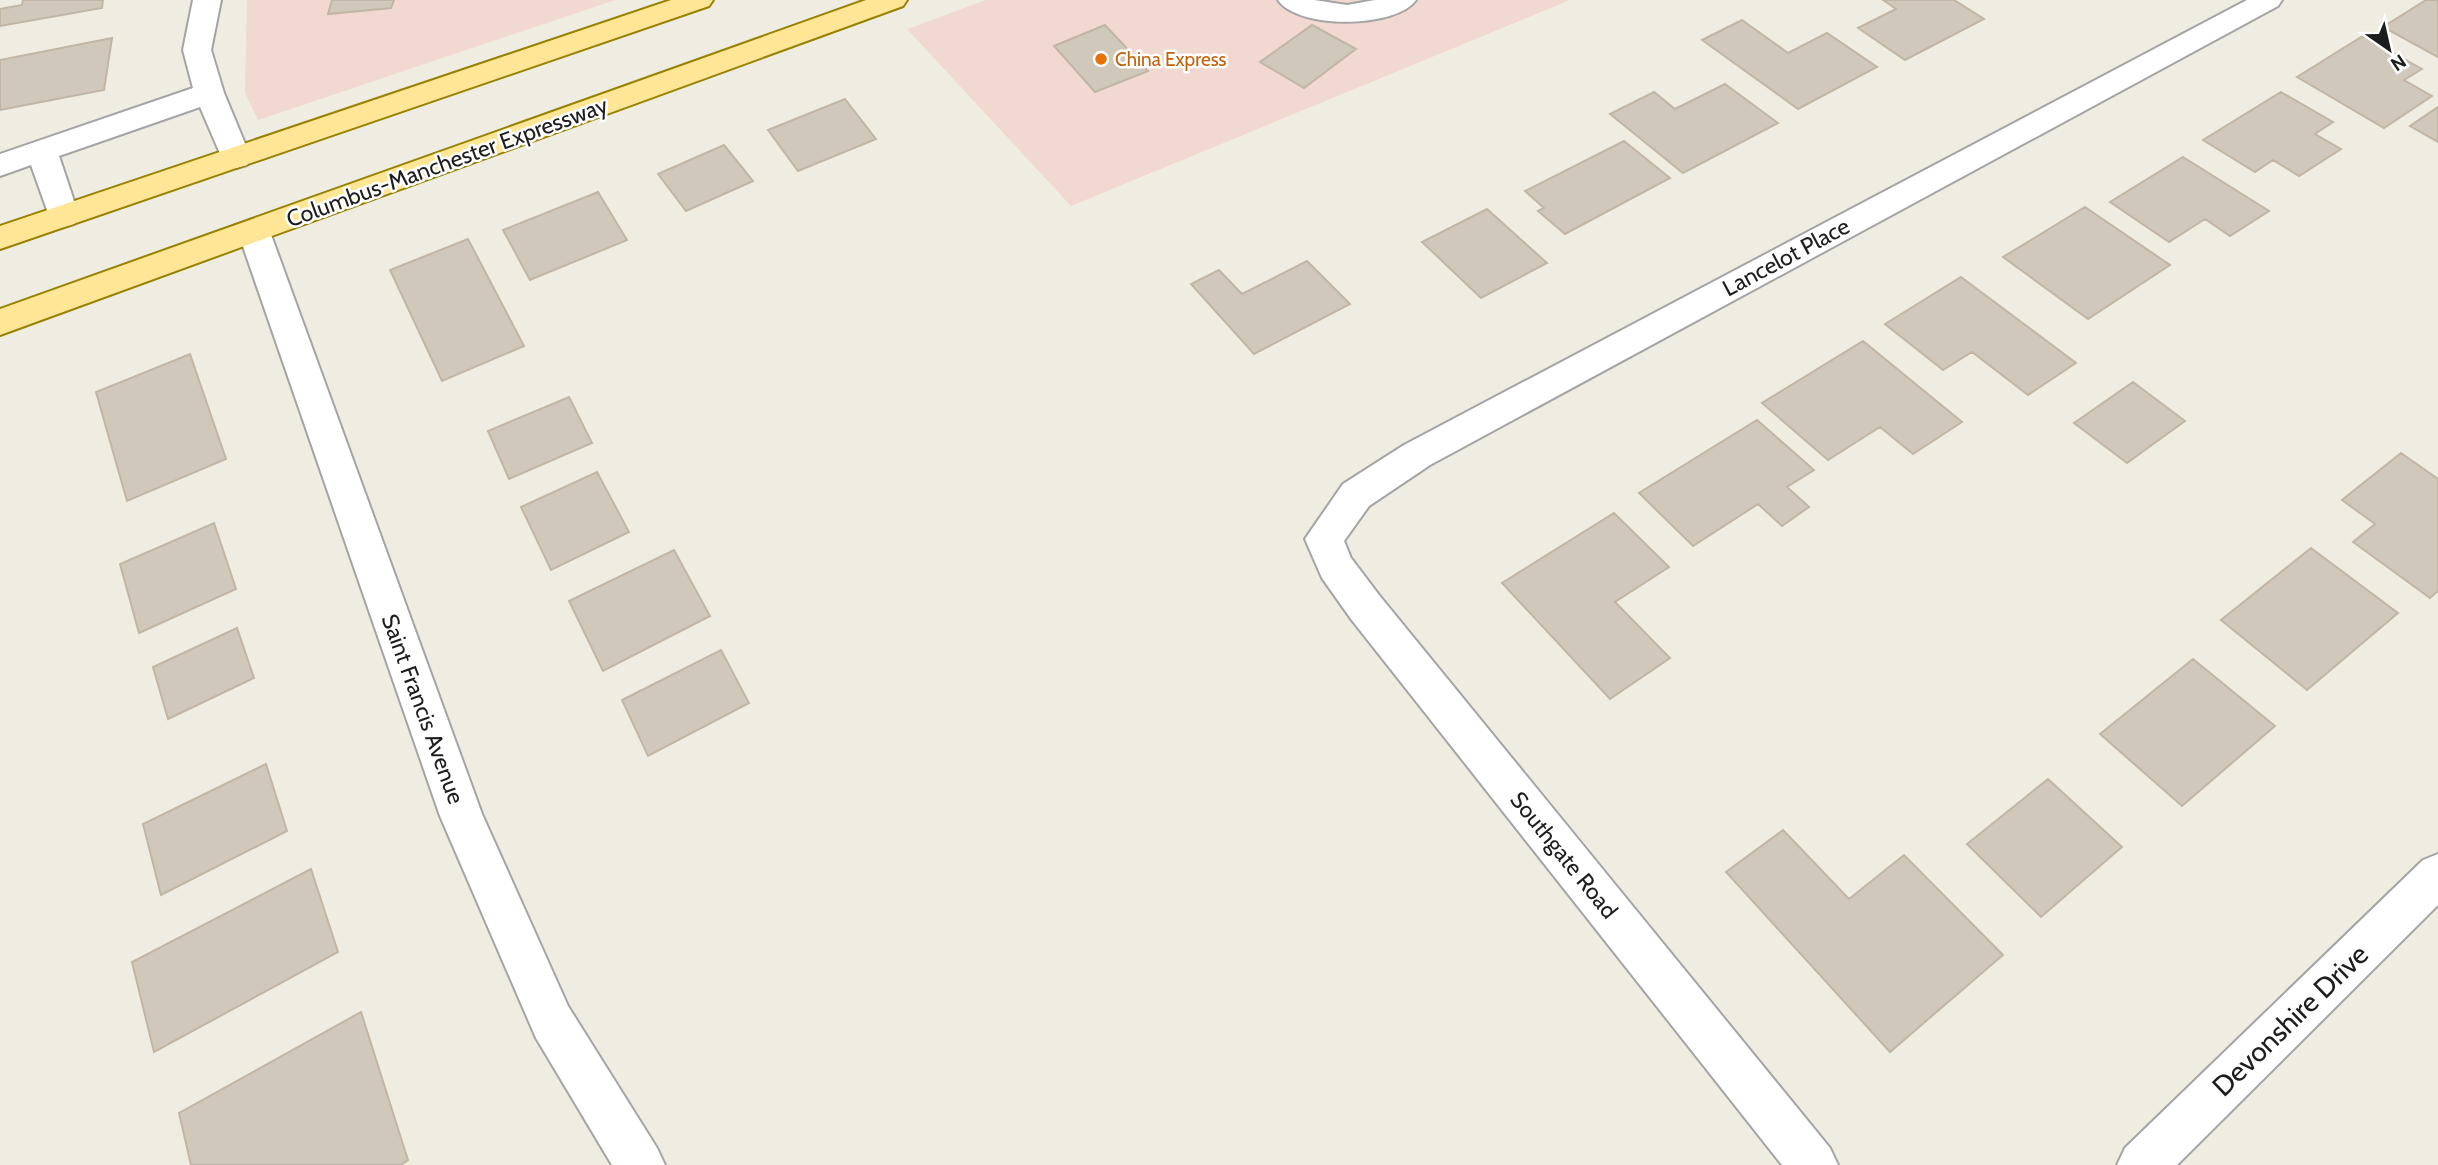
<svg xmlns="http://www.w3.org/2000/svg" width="2438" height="1165" viewBox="0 0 2438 1165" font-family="Cabin,sans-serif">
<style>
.commercial{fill:#f1d8d0}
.building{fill:#cfc8bb;stroke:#c1b6a4;stroke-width:2}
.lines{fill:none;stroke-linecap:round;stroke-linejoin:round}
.minor-casing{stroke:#a4a4a4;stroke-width:4}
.major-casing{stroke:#968100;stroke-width:4}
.minor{fill:#fff;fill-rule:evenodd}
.major{fill:#ffe697;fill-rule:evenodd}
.food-dot{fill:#e8710a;stroke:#fff;stroke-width:2.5}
.labels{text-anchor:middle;stroke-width:5;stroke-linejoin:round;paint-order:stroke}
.far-food-label{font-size:19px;fill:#c56008;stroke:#fff;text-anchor:start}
.street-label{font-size:23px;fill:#1d1d1d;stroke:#fff}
.near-street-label{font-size:28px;fill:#1d1d1d;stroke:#fff}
</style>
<rect width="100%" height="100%" fill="#efede2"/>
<path class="commercial" d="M247,0H615L258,120L245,93Z
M986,0H1570L1071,206L907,29Z"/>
<path class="building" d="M23,0H103L102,8L0,26V9L22,5Z
M332,0H394L391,8L328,14Z
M1883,0H1954L1984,19L1905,60L1858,28L1896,9Z
M2426,0H2438V57L2383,27Z
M1742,20L1788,53L1827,33L1877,67L1798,109L1702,40Z
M1105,25L1148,71L1095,92L1054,46Z
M1312,25L1356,49L1304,88L1260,62Z
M2363,36L2422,69L2404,80L2432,96L2384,128L2297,77Z
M112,38L104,90L0,110V60Z
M1725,84L1778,123L1683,173L1610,114L1654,92L1675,109Z
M2281,92L2333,122L2315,134L2341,149L2299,176L2273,160L2255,172L2203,140Z
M845,99L876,139L798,171L768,130Z
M2438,107V142L2410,126Z
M1624,141L1670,178L1565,234L1538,211L1544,208L1525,191Z
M724,145L753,181L686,211L658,174Z
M2183,157L2269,211L2230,236L2205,219L2169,242L2110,202Z
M598,192L627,240L530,280L503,230Z
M2085,207L2170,265L2088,319L2003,257Z
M1487,209L1547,263L1481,298L1422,242Z
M468,239L524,346L442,381L390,270Z
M1307,261L1350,304L1254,354L1191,284L1219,270L1242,294Z
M1961,277L2076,363L2028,395L1972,352L1943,370L1885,324Z
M1863,341L1962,422L1913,454L1880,427L1828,460L1762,403Z
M190,354L226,459L127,501L96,392Z
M2133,382L2185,421L2127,463L2074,423Z
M569,397L592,443L509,479L488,431Z
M1757,420L1814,470L1787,487L1809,507L1782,526L1758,504L1693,546L1639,493Z
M2401,453L2438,479V591L2430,598L2353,542L2375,524L2342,500Z
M597,472L629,532L551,570L521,507Z
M1614,513L1669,567L1615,602L1670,658L1610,699L1502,583Z
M214,523L236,589L139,633L120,564Z
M2311,548L2398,613L2307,690L2221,620Z
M674,550L710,616L603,671L569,601Z
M237,628L254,678L168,719L153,667Z
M721,650L749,703L648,756L622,700Z
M2193,659L2275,726L2182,806L2100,734Z
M266,764L287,831L161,895L143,824Z
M2048,779L2122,847L2041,917L1967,844Z
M1783,830L1849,899L1904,855L2003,955L1890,1052L1726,872Z
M311,869L338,952L154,1052L132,962Z
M361,1012L408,1160L401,1165H191L179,1113Z"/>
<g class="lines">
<g class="minor-casing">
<path id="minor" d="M193,0H221L211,50L224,93L251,158L247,165L236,168L225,165L200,107L59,156L79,216L74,224L63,227L52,224L31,165L0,176V154L193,88L183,50Z
M1278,0H1314L1347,5L1375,0H1416C1397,28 1298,30 1278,0Z
M2247,0H2282L2278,6L1430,465L1369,506L1344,541L1351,558L1379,595L1830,1148L1838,1165H1782L1351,619L1322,578L1305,539L1343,484L1404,445Z
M254,221L265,224L270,232L482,814L568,1006L657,1148L665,1165H612L536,1038L440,816L238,232L243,224Z
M2438,854V905L2177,1165H2117L2125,1148L2423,860Z"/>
</g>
<g class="major-casing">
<path id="major" d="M671,0H713L709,6L0,249V226Z
M866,0H907L903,6L0,335V309Z"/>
</g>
<use href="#minor" class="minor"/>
<use href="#major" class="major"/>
</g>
<circle class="food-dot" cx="1101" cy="59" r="7"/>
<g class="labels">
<g class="far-food-label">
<text x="1115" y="66">China Express</text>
</g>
<g class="street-label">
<text transform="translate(447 162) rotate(-20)" y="8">Columbus-Manchester Expressway</text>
<text transform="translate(1786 257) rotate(-28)" y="8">Lancelot Place</text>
<text transform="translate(423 709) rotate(70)" y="8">Saint Francis Avenue</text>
<text transform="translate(1564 855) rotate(51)" y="8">Southgate Road</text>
</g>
<g class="near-street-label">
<text transform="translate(2290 1020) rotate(-44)" y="10">Devonshire Drive</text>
</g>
</g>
<g transform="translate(2389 49) rotate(146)" stroke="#ffffff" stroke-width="5" paint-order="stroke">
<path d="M0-5L12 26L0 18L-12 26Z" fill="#1d1d1d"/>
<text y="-10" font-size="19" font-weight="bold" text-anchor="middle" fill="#1d1d1d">N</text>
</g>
</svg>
